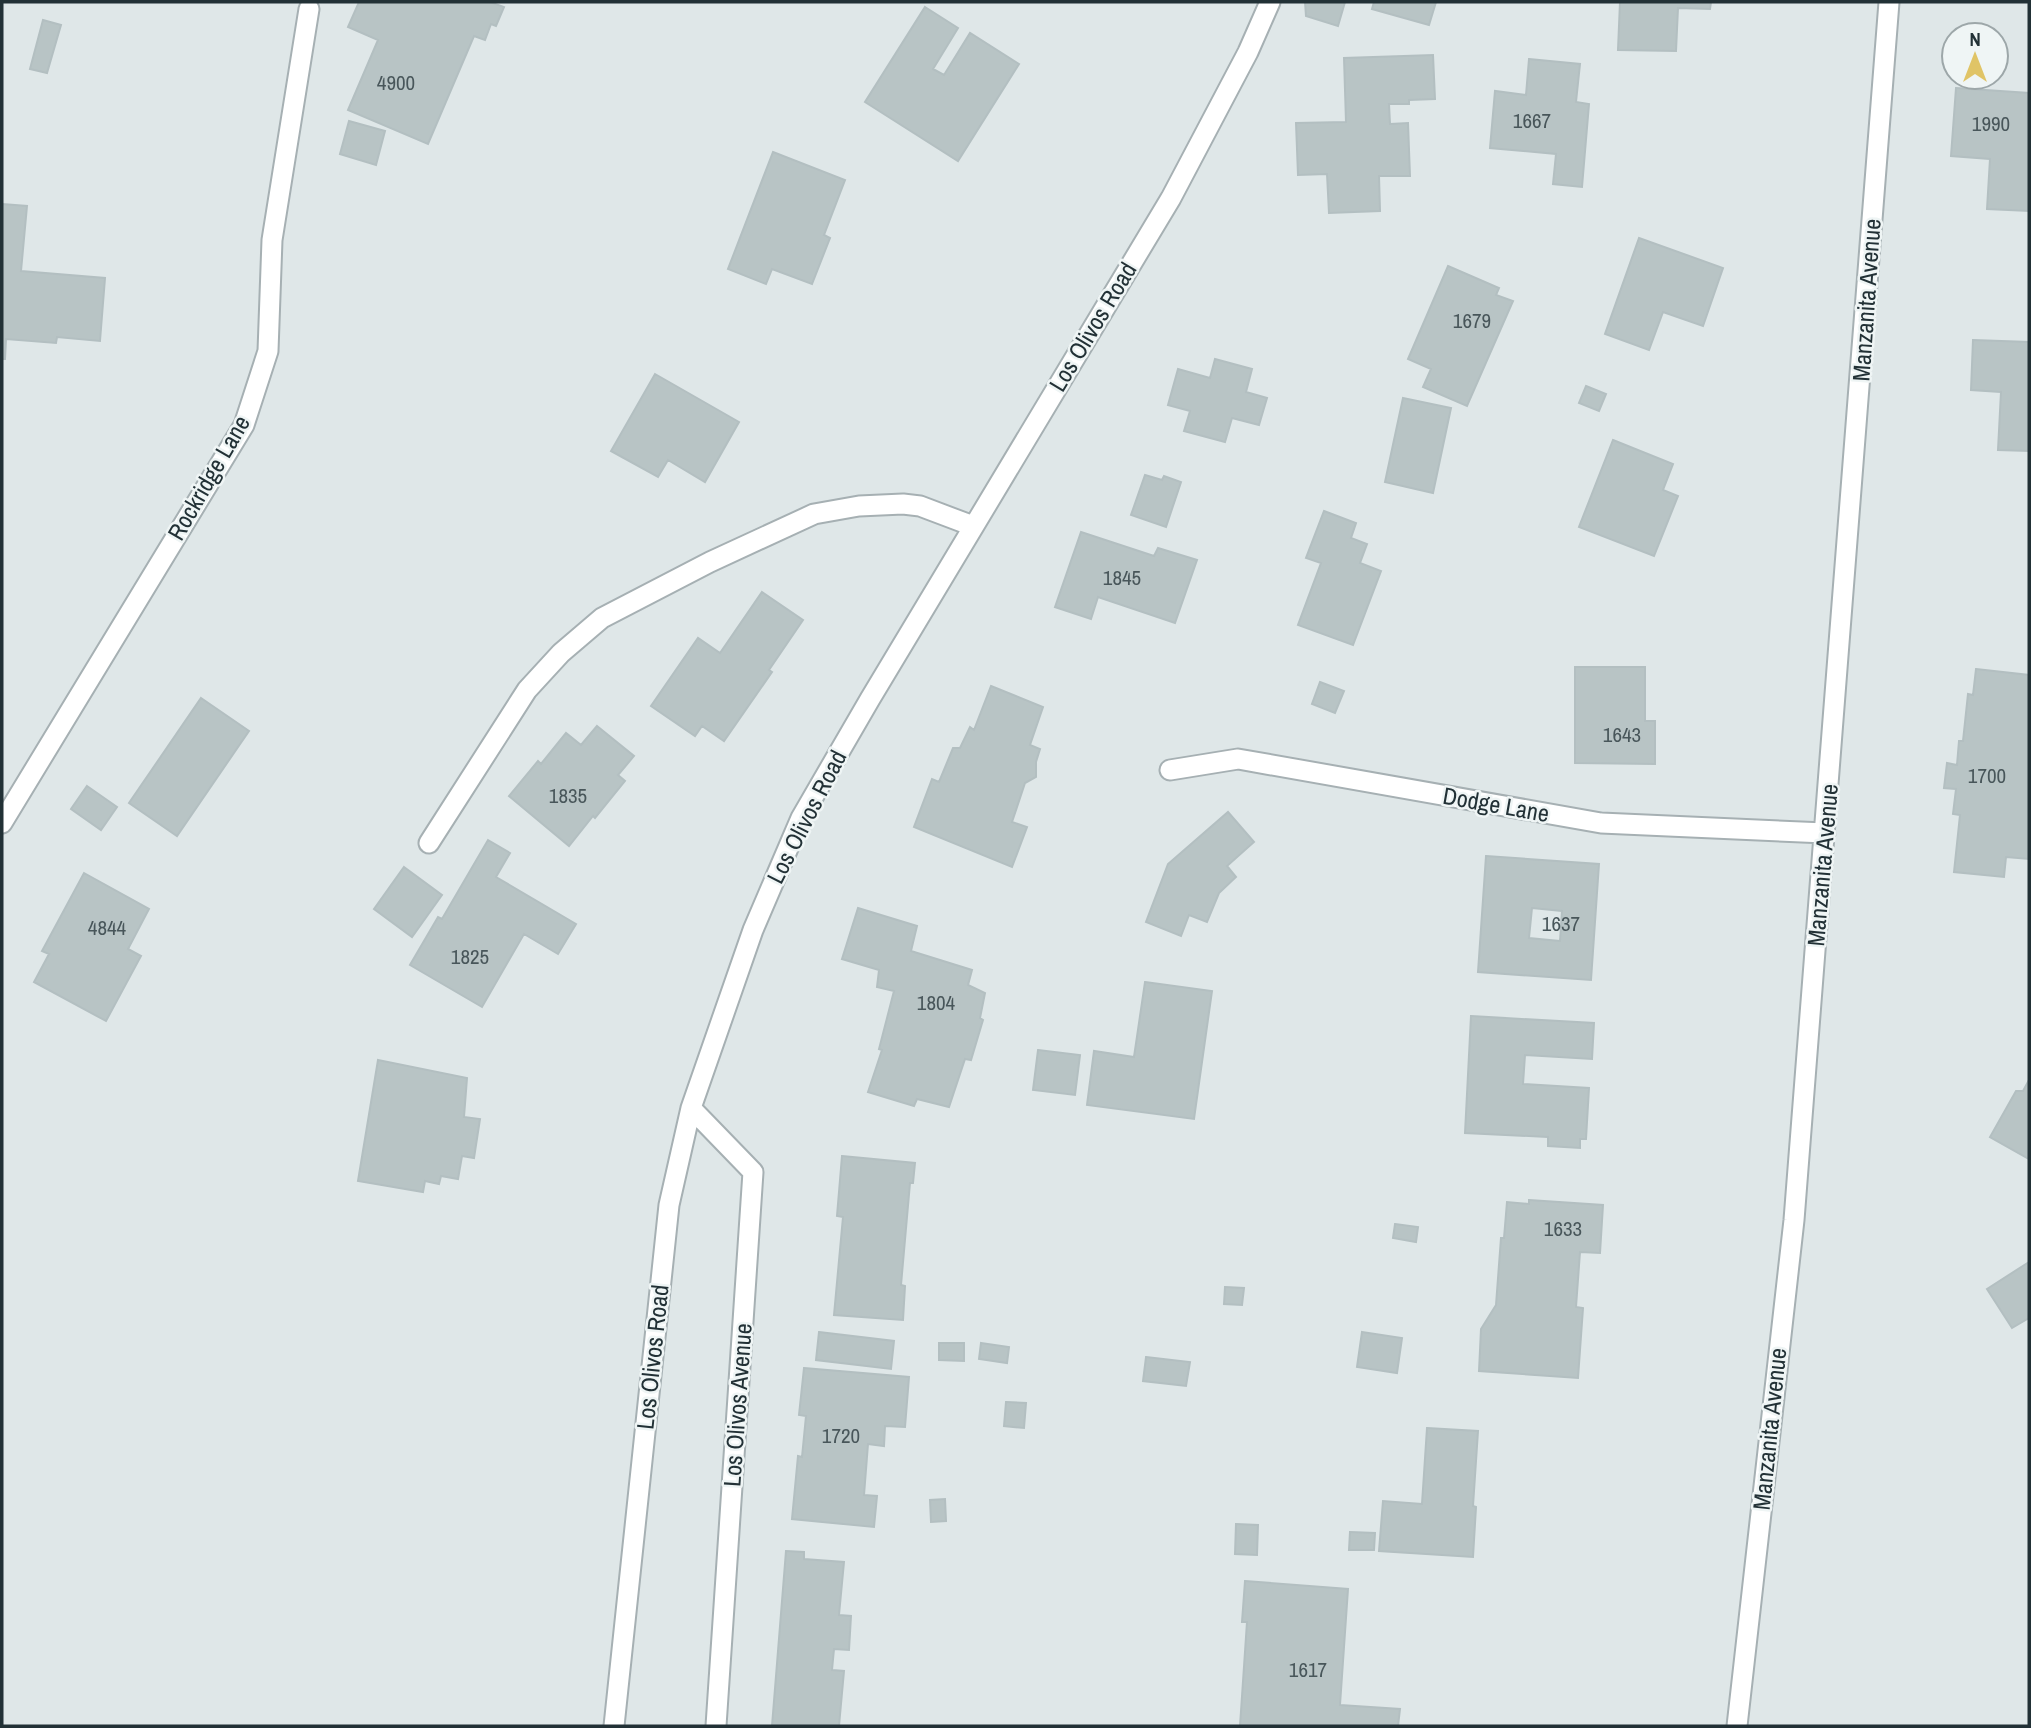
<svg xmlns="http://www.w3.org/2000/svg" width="2031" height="1728" viewBox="0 0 2031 1728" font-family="'Archivo Narrow',sans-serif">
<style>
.building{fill:#b8c4c5;stroke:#b3bfc1;stroke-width:2;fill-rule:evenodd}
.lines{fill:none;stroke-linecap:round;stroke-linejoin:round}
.service-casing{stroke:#a6b0b3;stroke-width:23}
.minor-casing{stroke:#a6b0b3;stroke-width:23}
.service{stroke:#fff;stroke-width:19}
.minor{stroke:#fff;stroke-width:19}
.labels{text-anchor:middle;stroke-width:5;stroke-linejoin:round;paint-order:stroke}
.number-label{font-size:21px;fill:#48565a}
.street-label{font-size:24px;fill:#223136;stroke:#eff5f5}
</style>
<rect width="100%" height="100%" fill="#dfe7e8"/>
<path class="building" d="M359,2H490L504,7L496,26L491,24L485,40L474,36L428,144L348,110L378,40L348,27Z
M1305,2H1345L1338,26L1306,16Z
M1374,2H1436L1429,25L1372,9Z
M1620,2H1711L1710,9L1678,8L1676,51L1618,50Z
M925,7L958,28L933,69L944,75L970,33L1019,64L958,161L865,102Z
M43,20L61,25L47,73L30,69Z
M1433,55L1435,99L1409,100V104H1389L1390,124L1408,123L1410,176H1379L1380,211L1329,213L1327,174L1298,175L1296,123L1346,122L1344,58Z
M1529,59L1580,64L1576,102L1589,104L1582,187L1553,184L1556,154L1490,148L1495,91L1526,95Z
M1956,88L2029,93V211L1987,209L1990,159L1951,156Z
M349,121L385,131L376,165L340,154Z
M773,152L845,180L824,235L830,238L812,284L772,269L766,284L728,269Z
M2,204L27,206L21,271L105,278L100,341L57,337L56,343L6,339L5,359H2Z
M1639,238L1723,268L1703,326L1663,312L1649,350L1605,334Z
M1448,266L1499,288L1496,295L1513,301L1467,406L1423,387L1431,369L1408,359Z
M1973,340L2029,342V451L1998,450L2001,392L1971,390Z
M1215,359L1252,369L1246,392L1267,398L1259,425L1232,418L1225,442L1184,431L1190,411L1168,405L1178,369L1210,378Z
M655,374L739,422L705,482L668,460L658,477L611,451Z
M1586,386L1606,394L1599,411L1579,403Z
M1403,398L1451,408L1433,493L1385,482Z
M1613,440L1673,464L1663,490L1678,496L1654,556L1579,527Z
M1145,475L1162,480L1164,476L1181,482L1166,527L1131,515Z
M1324,511L1356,523L1351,538L1367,544L1360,563L1381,571L1353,645L1298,625L1321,563L1306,558Z
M1081,532L1154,556L1158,548L1197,560L1175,623L1098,597L1091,619L1055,607Z
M762,592L803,620L769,670L772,672L724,741L702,726L695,736L651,706L698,638L720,653Z
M1575,667H1645V721H1655V764L1575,763Z
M1976,669L2029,675V859L2006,857L2004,877L1954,872L1960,815L1953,814L1956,789L1944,788L1947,763L1957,765L1959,741H1963L1968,694L1973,695Z
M1320,682L1344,691L1335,713L1312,704Z
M991,686L1043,707L1030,745L1040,749L1036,762V777L1025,783L1012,822L1027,827L1012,867L914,827L932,779L939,782L953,748H960L970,727L974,730Z
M201,698L249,731L177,836L129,803Z
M597,726L634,756L618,775L625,781L595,818L593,816L569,846L509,796L538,761L541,764L566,733L581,745Z
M87,786L117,807L101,830L71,809Z
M1228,812L1254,842L1227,866L1236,877L1219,893L1207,922L1189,915L1181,936L1146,922L1168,864Z
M488,840L510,853L496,877L576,924L558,954L524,934L482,1007L410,965L438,917L442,919Z
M1486,856L1599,864L1591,980L1478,972ZM1532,908L1562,911L1560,941L1529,938Z
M404,867L442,895L412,937L374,909Z
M84,873L149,909L128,949L141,956L106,1021L34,982L49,954L42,951Z
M858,908L917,926L911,951L972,970L968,985L985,993L980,1018L983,1020L971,1060L965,1059L949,1107L917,1099L914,1106L868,1092L882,1050L879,1049L894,991L877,987L879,970L842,959Z
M1145,982L1212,991L1194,1119L1087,1105L1094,1051L1134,1057Z
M1471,1016L1594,1023L1592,1059L1525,1055L1523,1084L1589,1088L1586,1139H1580V1148L1548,1146V1137L1465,1133Z
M1038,1050L1080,1055L1075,1095L1033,1090Z
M378,1060L467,1078L464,1117L480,1119L474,1158L462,1156L458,1179L441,1176L439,1184L425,1181L423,1192L358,1181Z
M2029,1080V1159L1990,1137L2016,1091H2023Z
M842,1156L915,1163L913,1183H910L901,1285L905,1286L903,1320L834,1315L843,1217L837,1216Z
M1529,1200L1603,1205L1600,1253L1580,1252L1576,1307L1583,1308L1578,1378L1479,1371L1481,1329L1496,1305L1501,1238H1504L1507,1202L1529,1204Z
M1395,1224L1418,1227L1416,1242L1393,1238Z
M2029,1262V1318L2012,1328L1987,1289Z
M1225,1287L1244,1288L1242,1305L1224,1304Z
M819,1332L894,1341L891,1369L816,1360Z
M1362,1332L1402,1338L1397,1373L1357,1367Z
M939,1343H964V1361L939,1360Z
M981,1343L1009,1347L1007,1363L979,1359Z
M1146,1357L1190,1362L1186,1386L1143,1381Z
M804,1368L909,1377L905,1427L885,1426L884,1446L868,1444L864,1495L877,1496L874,1527L792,1519L798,1456L802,1457L806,1416L799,1415Z
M1006,1402L1026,1403L1024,1428L1004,1426Z
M1427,1428L1478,1431L1473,1506L1476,1507L1473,1557L1379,1551L1383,1501L1422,1504Z
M945,1499L946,1521L931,1522L930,1500Z
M1236,1524L1258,1525L1257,1555L1235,1554Z
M1350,1532L1375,1533L1374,1550H1349Z
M786,1551L804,1552V1559L844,1562L839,1615L851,1616L849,1650L834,1649L832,1670L844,1671L839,1726H772Z
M1245,1581L1348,1589L1340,1705L1400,1709L1398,1726H1240L1247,1622H1242Z"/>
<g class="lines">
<g class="service-casing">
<path id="service" d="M429,843L527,690L561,653L602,618L710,562L814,514L859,506L903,504L920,506L973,526"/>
</g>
<g class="minor-casing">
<path id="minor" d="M1170,770L1238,759L1601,823L1825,833
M2,823L244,425L268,351L272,240L309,9
M691,1108L753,1172L716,1726
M614,1726L669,1205L691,1108L753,930L801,818L870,699L1171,198L1248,52L1270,2
M1737,1726L1794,1220L1889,2"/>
</g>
<use href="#service" class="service"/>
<use href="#minor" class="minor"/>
</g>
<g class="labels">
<g class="number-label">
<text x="396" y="90">4900</text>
<text x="1532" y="128">1667</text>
<text x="1991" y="131">1990</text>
<text x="1472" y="328">1679</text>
<text x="1122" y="585">1845</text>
<text x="1622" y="742">1643</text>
<text x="1987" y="783">1700</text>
<text x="568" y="803">1835</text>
<text x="1561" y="931">1637</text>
<text x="107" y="935">4844</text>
<text x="470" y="964">1825</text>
<text x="936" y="1010">1804</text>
<text x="1563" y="1236">1633</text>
<text x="841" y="1443">1720</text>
<text x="1308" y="1677">1617</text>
</g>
<g class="street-label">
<text transform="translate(1867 300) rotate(-86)" y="8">Manzanita Avenue</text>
<text transform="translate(1093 327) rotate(-59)" y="8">Los Olivos Road</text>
<text transform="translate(209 478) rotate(-60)" y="8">Rockridge Lane</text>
<text transform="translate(1496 805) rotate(10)" y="8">Dodge Lane</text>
<text transform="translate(807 817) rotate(-63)" y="8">Los Olivos Road</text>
<text transform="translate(1823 865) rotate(-85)" y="8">Manzanita Avenue</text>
<text transform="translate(653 1357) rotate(-84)" y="8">Los Olivos Road</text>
<text transform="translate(738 1405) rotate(-86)" y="8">Los Olivos Avenue</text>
<text transform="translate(1770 1429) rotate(-84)" y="8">Manzanita Avenue</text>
</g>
</g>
<rect width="2031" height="1728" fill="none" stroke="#223136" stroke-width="7"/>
<g transform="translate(1975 56)"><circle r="33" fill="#eff5f5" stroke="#9da7a9" stroke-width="2"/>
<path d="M0-5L12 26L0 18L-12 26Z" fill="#e0c466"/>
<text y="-10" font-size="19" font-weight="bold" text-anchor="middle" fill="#223136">N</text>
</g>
</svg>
